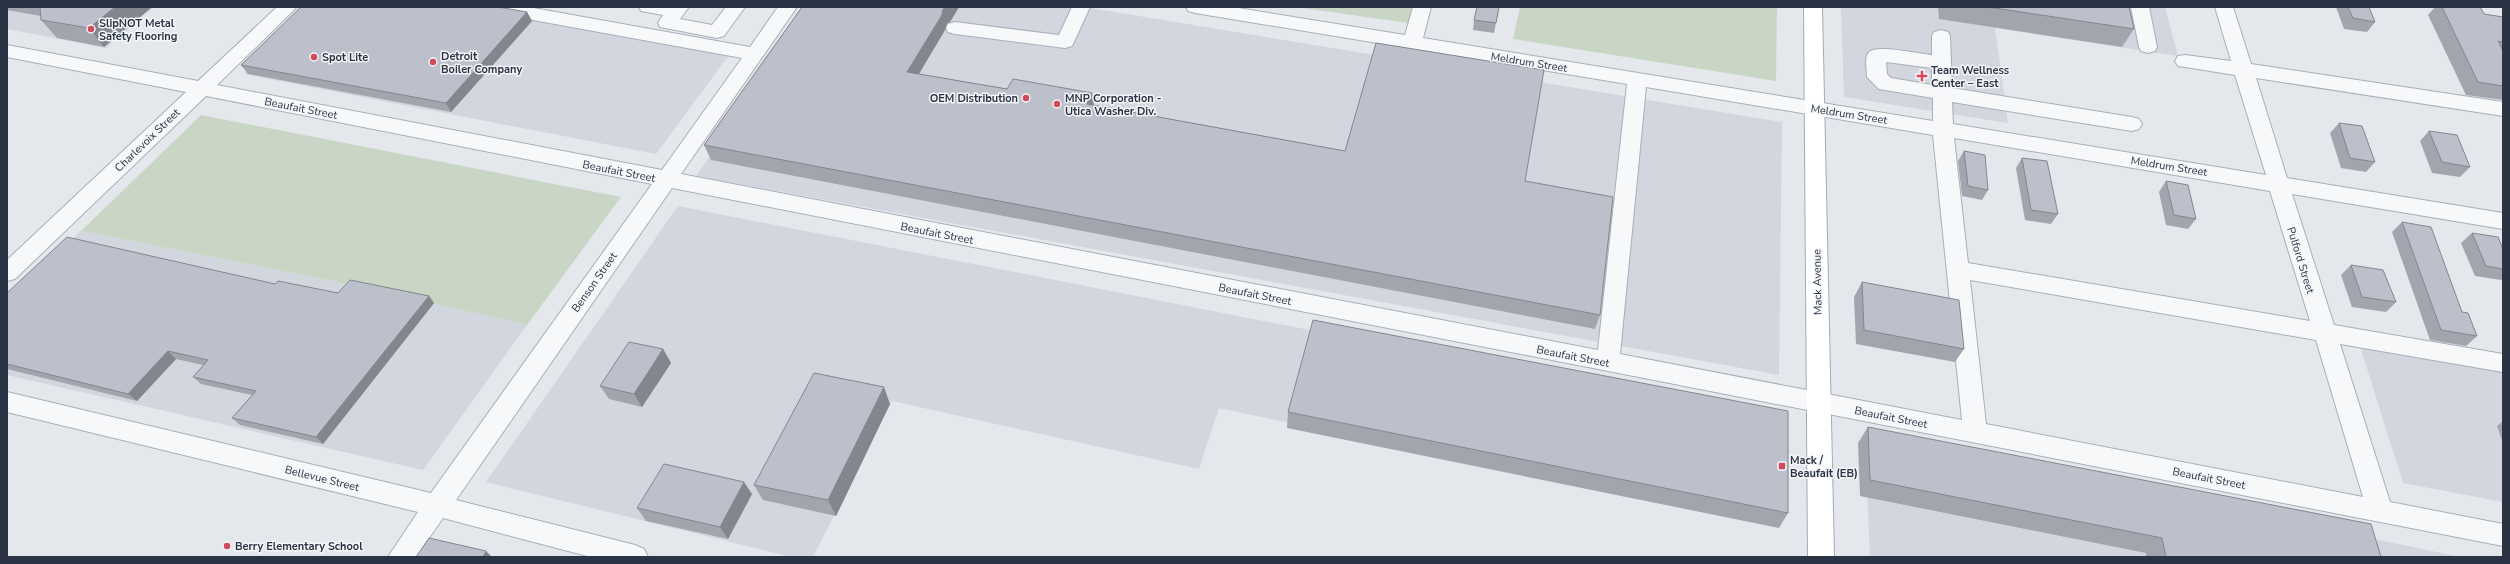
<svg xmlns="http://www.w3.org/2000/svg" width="2510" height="564" viewBox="0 0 2510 564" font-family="'Nunito Sans',sans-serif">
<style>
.built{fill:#d2d6de}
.green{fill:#c9d6c5}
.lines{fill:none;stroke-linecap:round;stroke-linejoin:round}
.minor-casing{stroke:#a9aeb7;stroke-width:2}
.major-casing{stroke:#a3abb8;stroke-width:2}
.minor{fill:#f7f8fa;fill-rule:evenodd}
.major{fill:#fff;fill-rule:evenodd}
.wall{fill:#a1a5ae}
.shaded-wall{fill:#83868d}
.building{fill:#bbc0ca;stroke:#83868d}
.poi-dot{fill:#d1495b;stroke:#f4f6f9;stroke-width:1.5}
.labels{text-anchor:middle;stroke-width:3;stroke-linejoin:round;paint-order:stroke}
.poi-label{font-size:11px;font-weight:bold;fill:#2b3445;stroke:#f4f6f9;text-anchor:start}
.street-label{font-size:11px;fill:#2b3445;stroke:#f4f6f9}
</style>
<rect width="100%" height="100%" fill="#e4e7ec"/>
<path class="built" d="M7,7H154L106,48L7,29Z
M315,7H457L729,55L656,154L244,74Z
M812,7H1084L1782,122L1779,375L696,176Z
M1841,7H2165L2178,56L1995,28L2008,123L1844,97Z
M678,206L1778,422L1775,526L1219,408L1199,469L892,401L813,557H792L486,482Z
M81,231L352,285L527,325L423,470L7,375V302Z
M2360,346L2503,372V502L2403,483Z
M1865,439L2369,538L2461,557H1870Z"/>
<path class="green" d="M1296,7H1413L1408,23Z
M1520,7H1777L1776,81L1513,39Z
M201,115L621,197L527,325L352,285L81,231Z"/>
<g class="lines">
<g class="minor-casing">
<path id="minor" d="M277,7H297L217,85L662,170L742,58L494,13L487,11L485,7H528L750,47L778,7H797L681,174L1598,350L1627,84L1195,13L1188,11L1186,7H1232L1405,35L1413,7H1431L1423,38L1933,121V98L1879,89L1867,77C1867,70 1864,57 1869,52C1878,44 1919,54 1932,55V36L1934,32L1941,30L1948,32L1950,36L1952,88L2132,117L2139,119L2142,124L2139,129L2132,131L1952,102L1953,124L2266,175L2235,75L2185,67L2178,66L2175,61L2178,56L2185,55L2231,61L2215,7H2233L2251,64L2503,102V116L2256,78L2287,178L2503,213V229L2292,194L2334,325L2503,354V372L2340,344L2390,502L2503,524V546L672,188L456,500L635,545L644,549L648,557H591L443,518L416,557H388L418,512L7,412V392L431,493L652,184L206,96L15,279L7,281V260L186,92L7,57V45L198,81ZM1886,62L1932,68V85L1891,78L1887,74ZM1646,87L1933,135L1962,420L1620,354ZM1954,138L2270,191L2310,321L1968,263ZM1970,280L2316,340L2363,497L1986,424Z
M639,7H689L680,19L712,25L726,7H745L724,36L717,38L660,27L658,23L663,15L641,11Z
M1072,7H1090L1074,42L1072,46L1065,48L955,34L948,32L946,28L948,24L955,22L1059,35Z
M2131,7H2149L2157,47L2155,51L2148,53L2141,51L2139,47Z"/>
</g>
<g class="major-casing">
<path id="major" d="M1804,7H1822L1834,557H1808Z"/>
</g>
<use href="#minor" class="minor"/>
<use href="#major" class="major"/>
</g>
<path class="wall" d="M7,7H152L104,47L57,38L41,20V16L7,10Z
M802,7H959L950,22L947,23L945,30L919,74L1007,89L1092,93L1094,105L1345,151L1525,181L1600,315L1595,329L711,160L704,145Z
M1499,7L1494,33L1473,30L1474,20Z
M1938,7H2129L2134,29L2122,47L1939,19Z
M2336,7H2369L2375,22L2367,32L2344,29Z
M2435,7H2480L2484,14L2503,17V100L2466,95L2428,15Z
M527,12L532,21L451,112L248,74L241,65Z
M2339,123L2375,162L2366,172L2341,168L2330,133Z
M2429,131L2470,167L2460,177L2432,173L2420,141Z
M1964,151L1988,190L1982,200L1962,196L1958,161Z
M2022,158L2058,214L2051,224L2025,220L2016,168Z
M2166,181L2196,219L2188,229L2166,225L2159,192Z
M2402,222L2462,312L2477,336L2466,346L2430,340L2392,232Z
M2472,233L2503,249V279L2501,280L2475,276L2461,243Z
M2351,265L2396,302L2386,312L2352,307L2341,275Z
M1862,282L1964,349L1955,362L1856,344L1854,297Z
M275,284L338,293L429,296L434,303L323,444L240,425L232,418L252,395L201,384L193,377L203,365L176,359L137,401L7,369V293Z
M663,349L671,363L642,407L609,399L600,386Z
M890,404L836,516L763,500L754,485Z
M1288,412L1788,513L1779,528L1287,428Z
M2503,421V443L2497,426Z
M1868,427L2381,557H2146V553L1860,496L1858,443Z
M752,494L728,539L646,521L637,508Z"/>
<path class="shaded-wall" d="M115,7H152L104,47L89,28Z
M947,7H959L950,22L947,23L945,30L911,87L907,72L943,9Z
M527,12L532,21L451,112L446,103Z
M1092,93L1094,108L1087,104Z
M429,296L434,303L323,444L316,437Z
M663,349L671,363L642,407L634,394Z
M168,351L176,359L137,401L128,394Z
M884,387L890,404L836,516L828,500Z
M744,482L752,494L728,539L720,527Z
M486,551L492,557H483Z"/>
<path class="building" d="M40,7H115L89,28L41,20Z
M301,7H498L527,12L446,103L241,65Z
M802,7H947L943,9L942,15L907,72L1007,89L1013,79L1092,93L1087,104L1345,151L1376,43L1544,70L1525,181L1613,197L1600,315L704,145Z
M1477,7H1499L1496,23L1474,20Z
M1988,7H2129L2134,29Z
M2348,7H2369L2375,22L2353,18Z
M2442,7H2480L2484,14L2503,17V42L2498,41L2503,51V86L2478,82Z
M2339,123L2362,126L2375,162L2350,158Z
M2429,131L2457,135L2470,167L2442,162Z
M1964,151L1985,155L1988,190L1968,186Z
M2022,158L2047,161L2058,214L2031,210Z
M2166,181L2188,185L2196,219L2174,215Z
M2402,222L2431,227L2462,312L2468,313L2477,336L2441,330Z
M2472,233L2498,237L2503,249V269L2486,266Z
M67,237L275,284L278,281L338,293L350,280L429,296L316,437L232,418L256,391L193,377L208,360L168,351L128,394L7,364V293Z
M2351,265L2383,270L2396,302L2362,297Z
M1862,282L1959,300L1964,349L1864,330Z
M1313,320L1788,411V513L1288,412Z
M629,342L663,349L634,394L600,386Z
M814,373L884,387L828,500L754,485Z
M1868,427L2371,524L2381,557H2166L2162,538L1870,480Z
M664,464L744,482L720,527L637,508Z
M429,538L486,551L483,557H416Z"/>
<g class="poi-dot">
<circle cx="91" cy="29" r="4"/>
<circle cx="314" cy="57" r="4"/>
<circle cx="433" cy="62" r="4"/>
<path d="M1920 70h4v4h4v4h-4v4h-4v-4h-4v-4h4z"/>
<circle cx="1026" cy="98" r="4"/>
<circle cx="1057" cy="104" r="4"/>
<rect x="1778" y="462" width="8" height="8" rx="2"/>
<circle cx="227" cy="546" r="4"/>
</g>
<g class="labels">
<g class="poi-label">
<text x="99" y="27">SlipNOT Metal<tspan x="99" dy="13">Safety Flooring</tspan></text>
<text x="441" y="60">Detroit<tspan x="441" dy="13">Boiler Company</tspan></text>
<text x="322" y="61">Spot Lite</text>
<text x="1931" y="74">Team Wellness<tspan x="1931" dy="13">Center – East</tspan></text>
<text x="1018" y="102" text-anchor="end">OEM Distribution</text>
<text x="1065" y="102">MNP Corporation -<tspan x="1065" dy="13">Utica Washer Div.</tspan></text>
<text x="1790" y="464">Mack /<tspan x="1790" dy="13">Beaufait (EB)</tspan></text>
<text x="235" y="550">Berry Elementary School</text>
</g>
<g class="street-label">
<text transform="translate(1529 62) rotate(9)" y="4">Meldrum Street</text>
<text transform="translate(301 108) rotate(11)" y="4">Beaufait Street</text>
<text transform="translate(1849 114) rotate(9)" y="4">Meldrum Street</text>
<text transform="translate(147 140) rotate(-44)" y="4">Charlevoix Street</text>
<text transform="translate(2169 166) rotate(9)" y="4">Meldrum Street</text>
<text transform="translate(619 171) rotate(11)" y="4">Beaufait Street</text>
<text transform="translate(937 233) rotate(11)" y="4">Beaufait Street</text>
<text transform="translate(2301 260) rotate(73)" y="4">Pulford Street</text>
<text transform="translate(594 282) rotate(-55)" y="4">Benson Street</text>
<text transform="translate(1817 282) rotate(-91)" y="4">Mack Avenue</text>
<text transform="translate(1255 294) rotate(11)" y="4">Beaufait Street</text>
<text transform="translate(1573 356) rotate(11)" y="4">Beaufait Street</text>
<text transform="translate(1891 417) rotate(11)" y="4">Beaufait Street</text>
<text transform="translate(322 478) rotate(14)" y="4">Bellevue Street</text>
<text transform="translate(2209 478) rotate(11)" y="4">Beaufait Street</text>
</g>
</g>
<rect width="2510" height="564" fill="none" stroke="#2b3445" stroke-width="16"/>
</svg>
